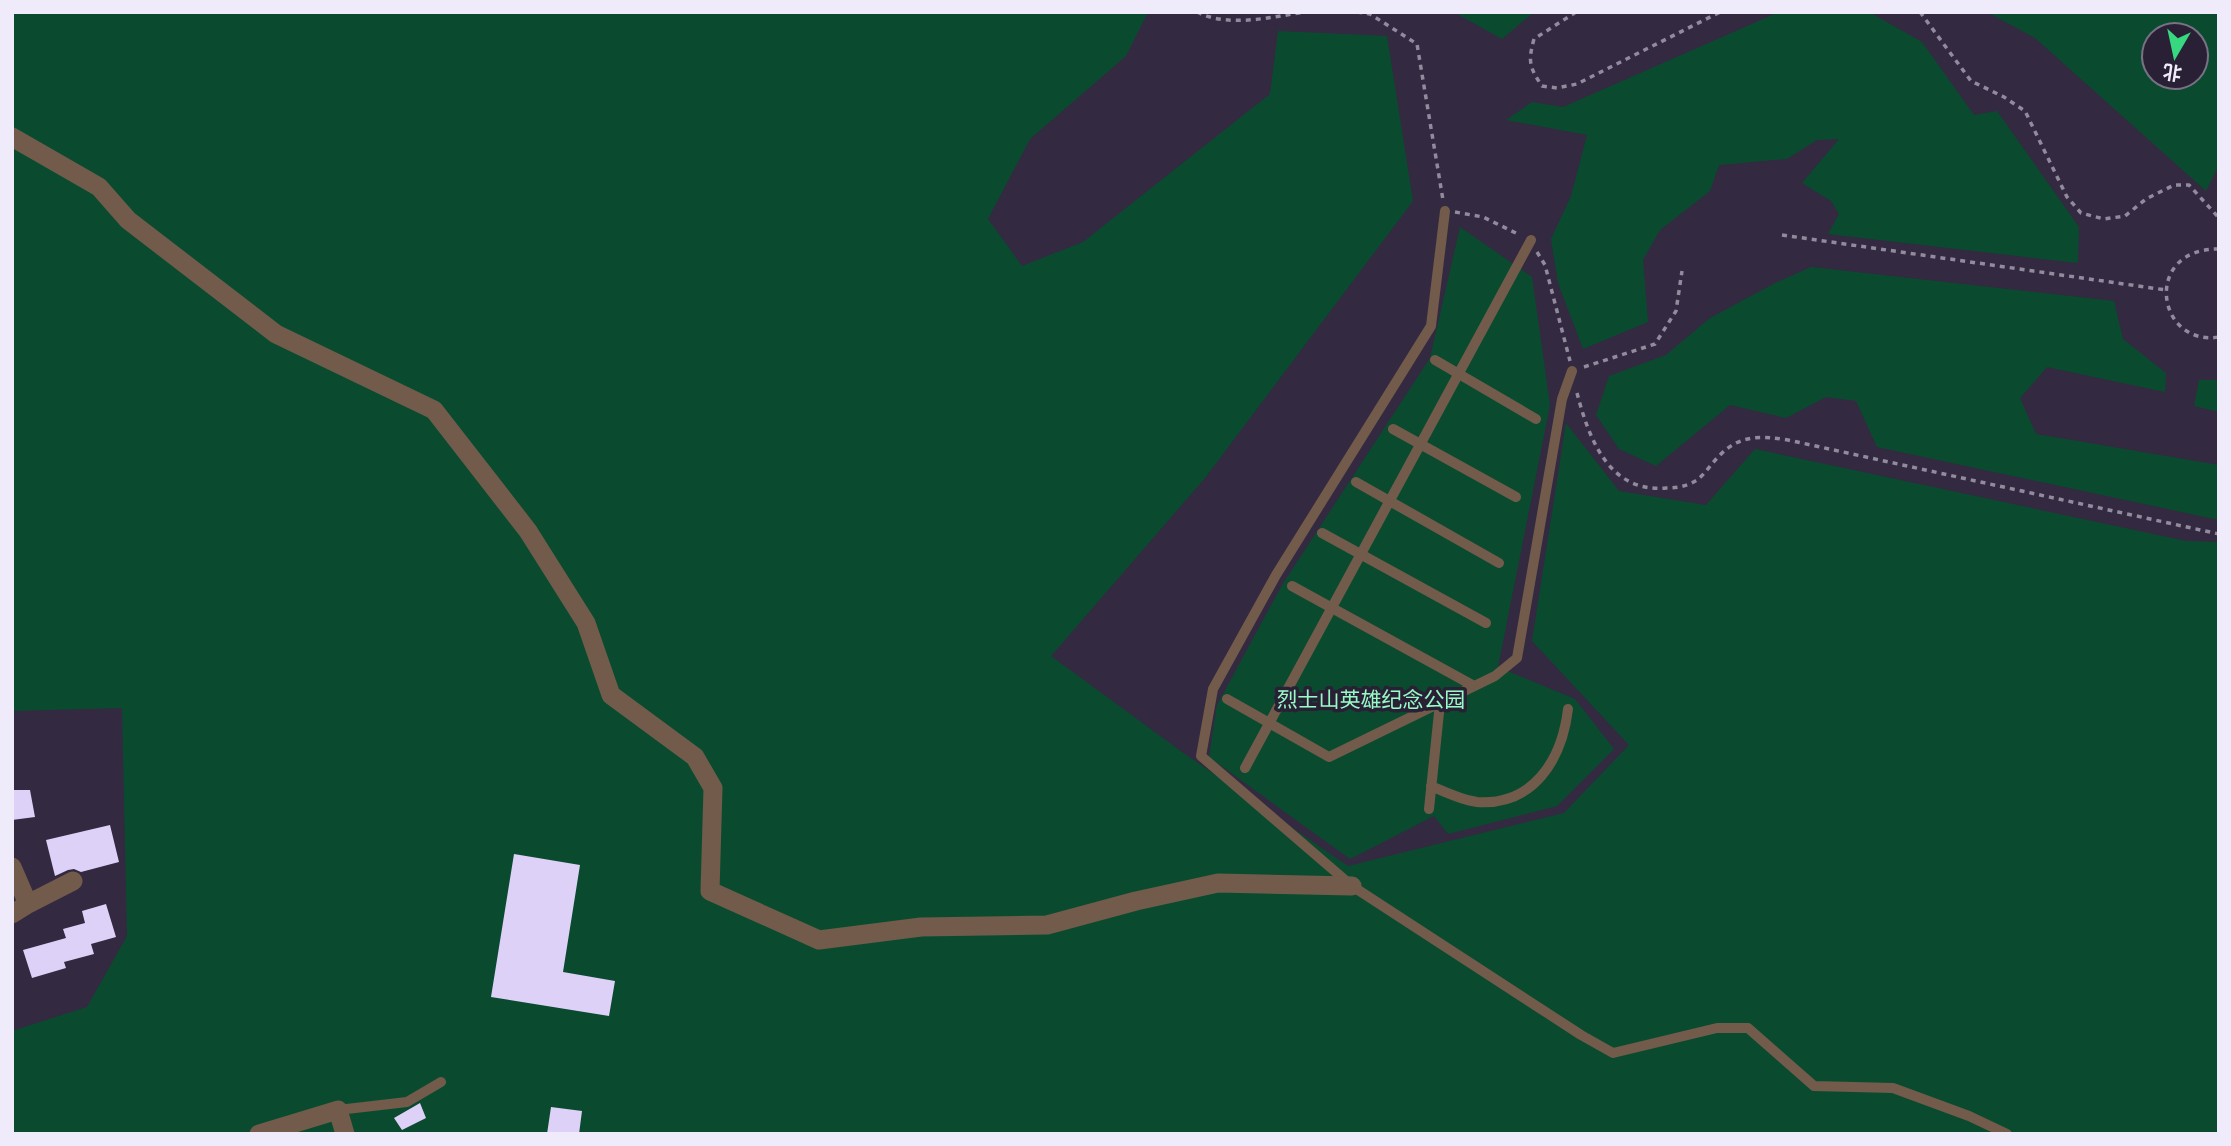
<svg xmlns="http://www.w3.org/2000/svg" width="2231" height="1146" viewBox="0 0 2231 1146" font-family="Commissioner,'Noto Sans SC',sans-serif">
<style>
.green{fill:#0a4b30;fill-rule:evenodd}
.building{fill:#ded1f8}
.lines{fill:none;stroke-linecap:round;stroke-linejoin:round}
.path{stroke:#928a9d;stroke-width:3.5;stroke-dasharray:5 5;stroke-linecap:butt}
.lane{stroke:#725b4a;stroke-width:10}
.street{stroke:#725b4a;stroke-width:19}
.labels{text-anchor:middle;stroke-width:7;stroke-linejoin:round;paint-order:stroke}
.park-label{font-size:21px;fill:#97fbc5;stroke:#292036}
</style>
<rect width="100%" height="100%" fill="#332940"/>
<path class="green" d="M12,12H1148L1126,56L1030,139L988,219L1022,266L1083,242L1270,94L1278,31L1387,36L1413,201L1205,478L1051,656L1182,752L1348,866L1564,813L1629,745L1532,641L1566,423L1619,491L1706,505L1755,449L2186,541L2219,542V1134H12V1031L87,1007L127,936L122,708L12,711Z
M1454,12H1534L1502,39Z
M1779,12H1869L1922,42L1974,115L1997,111L2079,227L2078,263L1828,234L1839,214L1831,201L1802,183L1839,139L1817,140L1787,159L1719,165L1710,191L1660,230L1643,260L1648,322L1583,349L1558,283L1551,239L1571,196L1587,135L1506,120L1532,102L1563,107Z
M1987,12H2219V165L2206,191L2035,38ZM2196,35V77H2154V35Z
M1460,227L1532,277L1550,405L1498,667L1575,699L1614,749L1557,806L1448,834L1434,816L1350,859L1209,757L1217,705L1282,585L1430,358Z
M1811,267L2114,301L2123,339L2166,373L2165,392L2047,367L2020,398L2036,434L2219,465V520L1877,447L1856,401L1826,397L1786,418L1730,405L1656,466L1619,449L1596,415L1609,376L1666,355L1710,318L1775,283Z
M2199,380H2219V412L2194,406Z"/>
<path class="building" d="M12,790H30L35,817L12,820Z
M110,825L119,862L81,872L74,869L68,870L55,876L46,840Z
M514,854L580,865L563,972L615,981L609,1016L491,997Z
M106,904L116,937L91,944L94,954L64,962L66,968L32,978L23,950L66,938L63,929L85,923L82,911Z
M420,1103L426,1118L402,1130L394,1118Z
M551,1107L582,1111L579,1134H547Z"/>
<g class="lines">
<path class="path" d="M1197,12C1228,28 1272,17 1305,12
M1357,12L1370,14L1417,44L1443,200
M1576,12L1534,39C1528,61 1529,67 1542,86L1557,88L1577,84L1720,12
M1920,12L1971,81L2004,97L2025,111L2067,197L2081,213L2104,219L2125,216L2146,199L2174,185H2189L2219,218
M1455,212L1483,217L1520,235
M1782,235L2166,290
M2219,249C2142,248 2156,347 2219,337
M1537,252L1545,265L1570,361
M1584,367L1655,344L1676,311L1682,271
M1577,393C1589,439 1609,493 1666,488C1677,488 1688,486 1697,480C1705,474 1712,463 1719,456C1740,434 1761,436 1788,440L2219,534"/>
<path class="lane" d="M1445,211L1431,326L1276,575L1213,689L1201,756L1352,886L1581,1035L1613,1053L1717,1028H1748L1814,1086L1893,1088L1969,1116L2007,1134
M1435,360L1536,419
M1393,429L1516,497
M1356,482L1499,563
M1322,533L1486,623
M1292,586L1474,686
M1227,699L1329,757L1495,676L1517,658L1562,399L1572,371
M1245,768L1531,240
M1431,786C1445,792 1461,800 1477,802C1534,806 1562,759 1568,709
M1429,809L1440,703
M338,1110L407,1102L441,1082"/>
<path class="street" d="M12,137L99,187L128,220L276,334L434,410L528,531L586,623L611,695L695,757L713,788L710,891L819,940L921,927L1047,925L1136,901L1218,883L1352,886
M12,867L28,904
M12,914L28,904L73,881
M259,1134L338,1110L345,1134"/>
</g>
<g class="labels">
<g class="park-label">
<text x="1371" y="707">烈士山英雄纪念公园</text>
</g>
</g>
<rect width="2231" height="1146" fill="none" stroke="#f0ebfa" stroke-width="28"/>
<g transform="translate(2175 56) rotate(189)"><circle r="33" fill="#292036" stroke="#797184" stroke-width="2"/>
<path d="M0-5L12 26L0 18L-12 26Z" fill="#37d880"/>
<text y="-10" font-size="19" font-weight="bold" text-anchor="middle" fill="#f0ebfa">北</text>
</g>
</svg>
